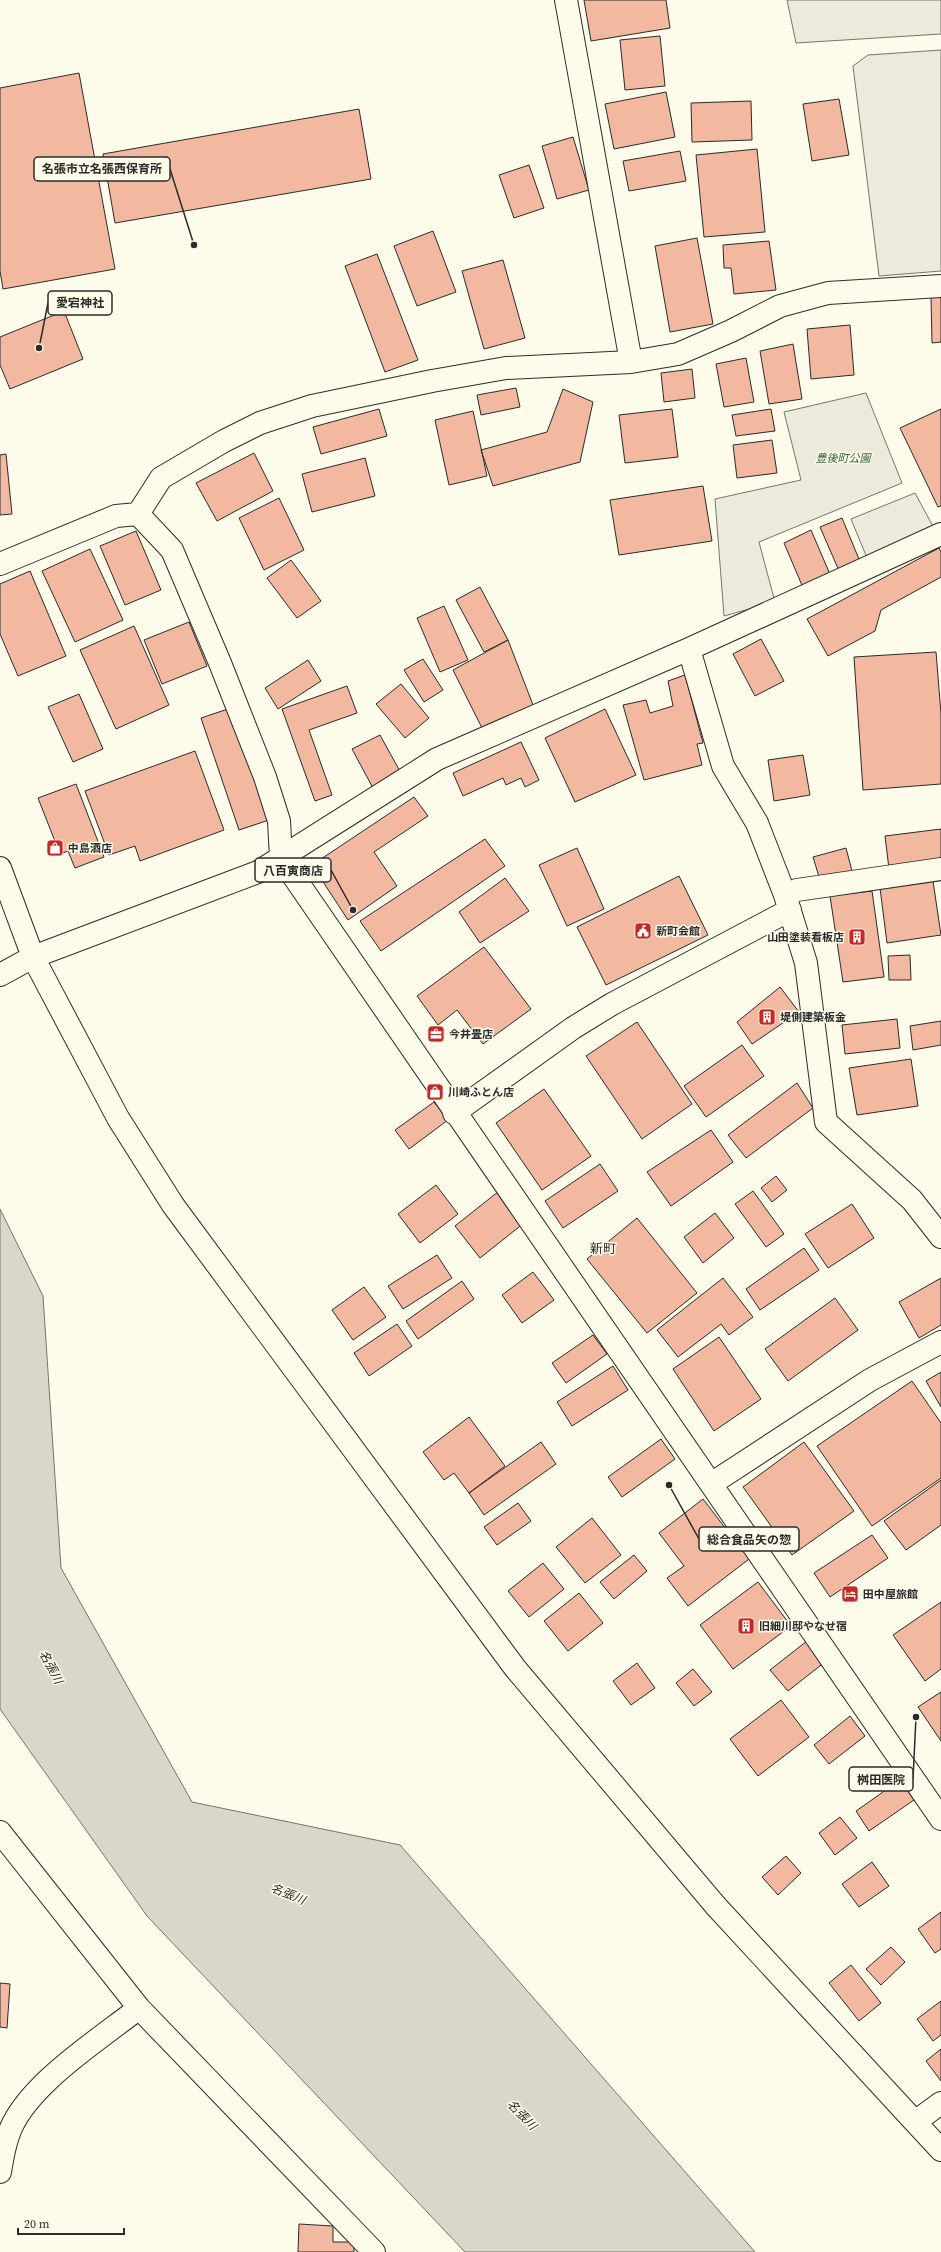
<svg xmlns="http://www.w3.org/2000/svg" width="941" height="2252" viewBox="0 0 941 2252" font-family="'Source Serif 4','Noto Sans JP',serif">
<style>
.green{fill:#ecebdb;stroke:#74746e}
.parking{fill:#eceadb;stroke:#74746e}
.water{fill:#d8d7c9;stroke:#74746e}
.building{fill:#f2b8a0;stroke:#2b2b2b}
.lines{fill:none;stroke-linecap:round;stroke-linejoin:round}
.minor-casing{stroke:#2b2b2b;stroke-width:24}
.minor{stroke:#fdfbea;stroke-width:22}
.labels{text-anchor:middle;stroke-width:3;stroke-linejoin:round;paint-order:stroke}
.park-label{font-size:11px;font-style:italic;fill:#34623c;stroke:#fdfbea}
.poi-label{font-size:11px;font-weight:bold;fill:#2b2b2b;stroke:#fdfbea;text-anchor:start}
.water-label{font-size:12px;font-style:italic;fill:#2b2b2b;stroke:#fdfbea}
.quarter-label{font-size:13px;fill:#2b2b2b;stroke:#fdfbea}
.leader{fill:none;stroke:#2b2b2b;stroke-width:1.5}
.callout-dot{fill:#2b2b2b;stroke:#fdfbea;stroke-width:1.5}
.callout{fill:#fdfbea;stroke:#2b2b2b;stroke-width:1.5}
.callout-label{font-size:12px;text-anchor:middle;font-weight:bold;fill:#2b2b2b}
</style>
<rect width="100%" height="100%" fill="#fdfbea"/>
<path class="green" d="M787,0H941V34L796,43Z
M866,393L902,483L759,542L775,602L724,616L715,499L801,480L784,412Z
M915,493L936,532L867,558L851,519Z"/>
<path class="parking" d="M941,50V271L879,276L853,66L868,55Z"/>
<path class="water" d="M0,1209L43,1296L61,1568L192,1802L400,1845L755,2252H465L147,1916L0,1709Z"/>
<path class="building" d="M584,0H666L670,28L591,41Z
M660,36L665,86L625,90L620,40Z
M79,73L115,269L3,289L0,271V88Z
M666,92L675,137L614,149L605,104Z
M839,99L849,155L812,161L803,104Z
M751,101L752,140L692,142L691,103Z
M359,109L371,179L115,223L103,154Z
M573,137L589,190L557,199L542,146Z
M757,149L765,232L704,237L696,155Z
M680,151L686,181L629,191L623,161Z
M529,165L544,208L514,218L499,175Z
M433,231L456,292L417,306L394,246Z
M697,238L713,324L670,332L655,246Z
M769,241L776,290L734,294L731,268H724L723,245Z
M377,254L418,360L385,372L345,266Z
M503,260L525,338L484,349L462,271Z
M931,297H941V342L932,343Z
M64,311L83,359L10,389L0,365V337Z
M850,325L854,375L811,379L807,329Z
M793,344L802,399L769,404L760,351Z
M746,358L754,402L724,407L716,364Z
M692,369L695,398L664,402L661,373Z
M516,388L520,407L481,415L477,395Z
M563,389L593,402L580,462L493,486L481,450L547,432Z
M379,409L387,436L321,454L313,427Z
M672,409L678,457L625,463L619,415Z
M771,409L775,431L736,436L732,415Z
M941,409V506L938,507L900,428Z
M473,411L487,476L449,485L435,420Z
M772,440L777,473L737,478L733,445Z
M254,453L273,491L217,521L196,483Z
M6,454L12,514L0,515V455Z
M365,458L375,496L312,512L302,474Z
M703,486L712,541L619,555L610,500Z
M279,498L304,550L264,570L239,518Z
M842,518L861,564L840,573L820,527Z
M811,530L832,579L804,590L784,543Z
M136,531L161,590L125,605L100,546Z
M939,548L941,552V577L881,610L875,631L828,656L807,619Z
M90,549L123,620L75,642L42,571Z
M291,560L321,601L297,618L267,578Z
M30,571L66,656L18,676L0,634V584Z
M480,587L508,640L484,652L456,600Z
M444,606L468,660L440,672L417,618Z
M189,622L207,666L162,684L144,640Z
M134,626L169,705L116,729L80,650Z
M761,639L784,681L755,696L733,654Z
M508,640L533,705L483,730L453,670Z
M936,652L941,714V784L863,790L854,657Z
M423,659L443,690L424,702L404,670Z
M308,660L321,681L278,709L265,688Z
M685,675L703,743L697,744L702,765L644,780L623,705L646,700L650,713L673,706L668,681Z
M401,684L429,718L405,738L376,704Z
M347,686L357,713L309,730L332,795L315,801L282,709Z
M79,694L103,749L73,762L48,707Z
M231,708L269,820L239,830L201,718Z
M605,709L636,775L575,802L545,738Z
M380,735L402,775L374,790L352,749Z
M521,742L539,780L525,787L521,778L506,785L503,778L463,796L453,773Z
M195,751L224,830L140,861L135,846L109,855L85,791Z
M803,755L810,795L774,801L768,760Z
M76,784L104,857L75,868L68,851L60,854L38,798Z
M414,797L428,816L374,852L397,886L348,920L312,865Z
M941,829V863L889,869L885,836Z
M485,839L505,866L381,951L360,921Z
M577,848L604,909L567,926L539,865Z
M846,848L852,871L820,880L813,857Z
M679,876L708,935L606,985L577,927Z
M505,878L529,911L480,943L459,912Z
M933,881L941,935L887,943L880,888Z
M872,891L884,977L843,982L830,896Z
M484,947L531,1009L483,1044L457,1010L438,1025L417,996Z
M910,955L911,980H889L888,956Z
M780,987L799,1012L752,1044L737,1022Z
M897,1019L900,1048L845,1054L842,1025Z
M941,1021V1045L913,1050L910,1026Z
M637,1022L692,1104L642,1139L586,1056Z
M742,1045L764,1076L706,1117L684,1086Z
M911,1059L918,1106L857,1115L849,1068Z
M797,1083L813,1108L746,1158L728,1135Z
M544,1089L591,1156L542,1190L496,1123Z
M434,1102L448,1120L409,1149L395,1130Z
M711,1130L733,1162L671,1206L647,1172Z
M600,1164L618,1191L563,1228L545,1201Z
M776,1176L787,1190L772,1202L761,1188Z
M436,1185L458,1214L420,1243L398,1214Z
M499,1191L524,1223L480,1258L455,1226Z
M753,1191L784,1234L766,1247L735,1204Z
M852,1204L874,1238L828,1268L805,1234Z
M715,1213L734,1238L703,1263L684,1237Z
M637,1218L697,1293L647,1333L587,1259Z
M804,1248L819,1270L760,1310L746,1289Z
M437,1255L452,1278L403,1309L388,1286Z
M533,1272L554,1300L522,1323L502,1295Z
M723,1278L753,1317L729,1335L721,1324L678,1357L657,1330Z
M941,1278V1325L919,1338L899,1302Z
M462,1281L474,1299L418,1339L406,1321Z
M364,1287L386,1317L353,1340L332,1310Z
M835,1298L858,1330L788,1381L765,1349Z
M397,1324L412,1346L369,1376L354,1353Z
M593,1335L607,1354L566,1383L552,1363Z
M719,1337L761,1399L714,1431L673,1369Z
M613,1366L628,1390L572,1426L557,1402Z
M941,1372V1407L926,1381Z
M912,1381L941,1423V1478L872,1526L817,1446Z
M469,1417L505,1466L469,1493L454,1473L444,1480L423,1452Z
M661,1439L675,1459L622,1497L608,1477Z
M541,1442L556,1464L484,1515L469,1493Z
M804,1442L854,1511L792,1555L743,1487Z
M941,1480V1525L906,1550L884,1521Z
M703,1499L749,1559L688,1606L667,1578L684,1566L659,1533Z
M518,1503L531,1521L497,1545L484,1527Z
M592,1518L621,1555L585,1583L556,1547Z
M872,1535L888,1558L830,1597L814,1573Z
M634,1555L647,1571L614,1599L600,1582Z
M543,1563L564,1589L529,1617L508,1591Z
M758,1582L791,1626L733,1669L700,1625Z
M579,1593L603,1623L568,1651L544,1621Z
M941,1602V1669L925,1681L893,1635Z
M807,1641L825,1662L788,1691L770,1670Z
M637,1663L655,1688L631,1705L613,1681Z
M693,1669L712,1692L694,1706L676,1683Z
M941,1692V1741L918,1707Z
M781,1700L809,1737L758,1776L730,1739Z
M850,1716L865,1736L829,1764L814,1745Z
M900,1780L914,1800L869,1831L856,1811Z
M840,1817L857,1838L835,1855L819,1833Z
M786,1856L801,1873L778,1895L762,1877Z
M872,1862L889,1886L859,1907L842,1884Z
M941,1912V1949L935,1953L918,1929Z
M891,1947L905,1962L881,1985L866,1969Z
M851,1965L881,2003L859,2021L829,1983Z
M0,1983L10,1984L7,2028L0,2027Z
M941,2001V2035L933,2041L917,2019Z
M941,2049V2081L926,2061Z
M299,2224L333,2226V2242H354V2252H298Z"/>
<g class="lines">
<g class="minor-casing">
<path id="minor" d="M566,0L631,362
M138,514L172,550L220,663L265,777L279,821L281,858L941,1819
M138,514L161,478L224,441L260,423L312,406L432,381L506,368L631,362L678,354L731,331L780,306L828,293L941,286
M0,564L116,516L138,514
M689,649L723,766L757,823L785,895L806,963L826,1122L912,1200L941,1237
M0,868L33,957L118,1118L173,1205L515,1668L715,1905L915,2122L941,2103
M785,895L797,890L941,869
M0,975L33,957L258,872L437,759L689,649L941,534
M454,1113L573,1028L612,1004L790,910
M711,1484L870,1380L941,1342
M0,1832L139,2008L374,2252
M915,2122L941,2150
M0,2172C2,2160 4,2147 8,2136C23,2087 100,2039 139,2008"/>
</g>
<use href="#minor" class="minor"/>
</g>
<defs>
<g id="shop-square" transform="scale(0.9)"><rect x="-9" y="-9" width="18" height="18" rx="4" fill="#c62828" stroke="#fdfbea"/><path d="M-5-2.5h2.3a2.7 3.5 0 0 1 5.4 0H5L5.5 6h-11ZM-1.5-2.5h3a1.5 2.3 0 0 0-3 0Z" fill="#fff"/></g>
<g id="civic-square" transform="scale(0.9)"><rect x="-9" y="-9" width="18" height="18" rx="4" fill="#c62828" stroke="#fdfbea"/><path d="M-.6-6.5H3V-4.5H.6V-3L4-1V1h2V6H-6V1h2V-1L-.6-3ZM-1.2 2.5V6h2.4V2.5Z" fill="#fff"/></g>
<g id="building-square" transform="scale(0.9)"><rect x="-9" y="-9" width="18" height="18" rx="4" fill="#c62828" stroke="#fdfbea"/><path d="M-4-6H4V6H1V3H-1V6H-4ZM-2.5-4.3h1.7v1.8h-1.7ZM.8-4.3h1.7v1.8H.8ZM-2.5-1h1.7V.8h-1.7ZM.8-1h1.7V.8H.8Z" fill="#fff"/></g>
<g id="office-square" transform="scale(0.9)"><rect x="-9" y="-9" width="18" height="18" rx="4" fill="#c62828" stroke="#fdfbea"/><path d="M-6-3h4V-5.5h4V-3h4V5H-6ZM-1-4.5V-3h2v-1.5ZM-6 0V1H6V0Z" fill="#fff"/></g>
<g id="hotel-square" transform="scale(0.9)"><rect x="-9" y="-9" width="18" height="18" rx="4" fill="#c62828" stroke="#fdfbea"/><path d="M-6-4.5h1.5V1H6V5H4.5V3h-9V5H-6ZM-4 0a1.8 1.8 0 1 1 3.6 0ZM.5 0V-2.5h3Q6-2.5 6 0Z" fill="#fff"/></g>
</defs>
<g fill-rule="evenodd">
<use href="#shop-square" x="55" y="848"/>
<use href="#civic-square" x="643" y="931"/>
<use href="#building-square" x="857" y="937"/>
<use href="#building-square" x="767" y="1017"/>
<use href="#office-square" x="436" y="1034"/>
<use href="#shop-square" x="435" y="1092"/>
<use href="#hotel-square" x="850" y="1594"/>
<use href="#building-square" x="746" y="1626"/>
</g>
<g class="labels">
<g class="park-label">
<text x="843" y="462">豊後町公園</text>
</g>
<g class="poi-label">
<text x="68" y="852">中島酒店</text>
<text x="656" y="935">新町会館</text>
<text x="844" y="941" text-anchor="end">山田塗装看板店</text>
<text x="780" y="1021">堤側建築板金</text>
<text x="449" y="1038">今井畳店</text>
<text x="448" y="1096">川崎ふとん店</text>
<text x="863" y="1598">田中屋旅館</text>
<text x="759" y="1630">旧細川邸やなせ宿</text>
</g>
<g class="water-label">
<text transform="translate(51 1667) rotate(62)" y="4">名張川</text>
<text transform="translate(288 1894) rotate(23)" y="4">名張川</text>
<text transform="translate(522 2115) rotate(46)" y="4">名張川</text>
</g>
<g class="quarter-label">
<text x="603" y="1253">新町</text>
</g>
</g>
<path class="leader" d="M194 245L170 169M39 348L48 303M353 910L331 870M669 1485L699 1539M916 1717L913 1779"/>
<g class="callout-dot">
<circle cx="194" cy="245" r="4"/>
<circle cx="39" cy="348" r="4"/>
<circle cx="353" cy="910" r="4"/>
<circle cx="669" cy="1485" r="4"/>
<circle cx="916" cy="1717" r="4"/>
</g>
<g class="callout">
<rect x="34" y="157" width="136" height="24" rx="4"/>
<rect x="48" y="291" width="64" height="24" rx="4"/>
<rect x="255" y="858" width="76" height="24" rx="4"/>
<rect x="699" y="1527" width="100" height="24" rx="4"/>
<rect x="849" y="1767" width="64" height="24" rx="4"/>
</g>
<g class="callout-label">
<text x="102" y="173">名張市立名張西保育所</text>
<text x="80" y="307">愛宕神社</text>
<text x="293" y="875">八百寅商店</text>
<text x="749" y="1544">総合食品矢の惣</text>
<text x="881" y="1784">桝田医院</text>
</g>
<path d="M18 2228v6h106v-6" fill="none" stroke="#2b2b2b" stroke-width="2"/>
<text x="24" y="2228" font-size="12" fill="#2b2b2b" stroke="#fdfbea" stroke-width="3" paint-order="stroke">20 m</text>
</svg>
